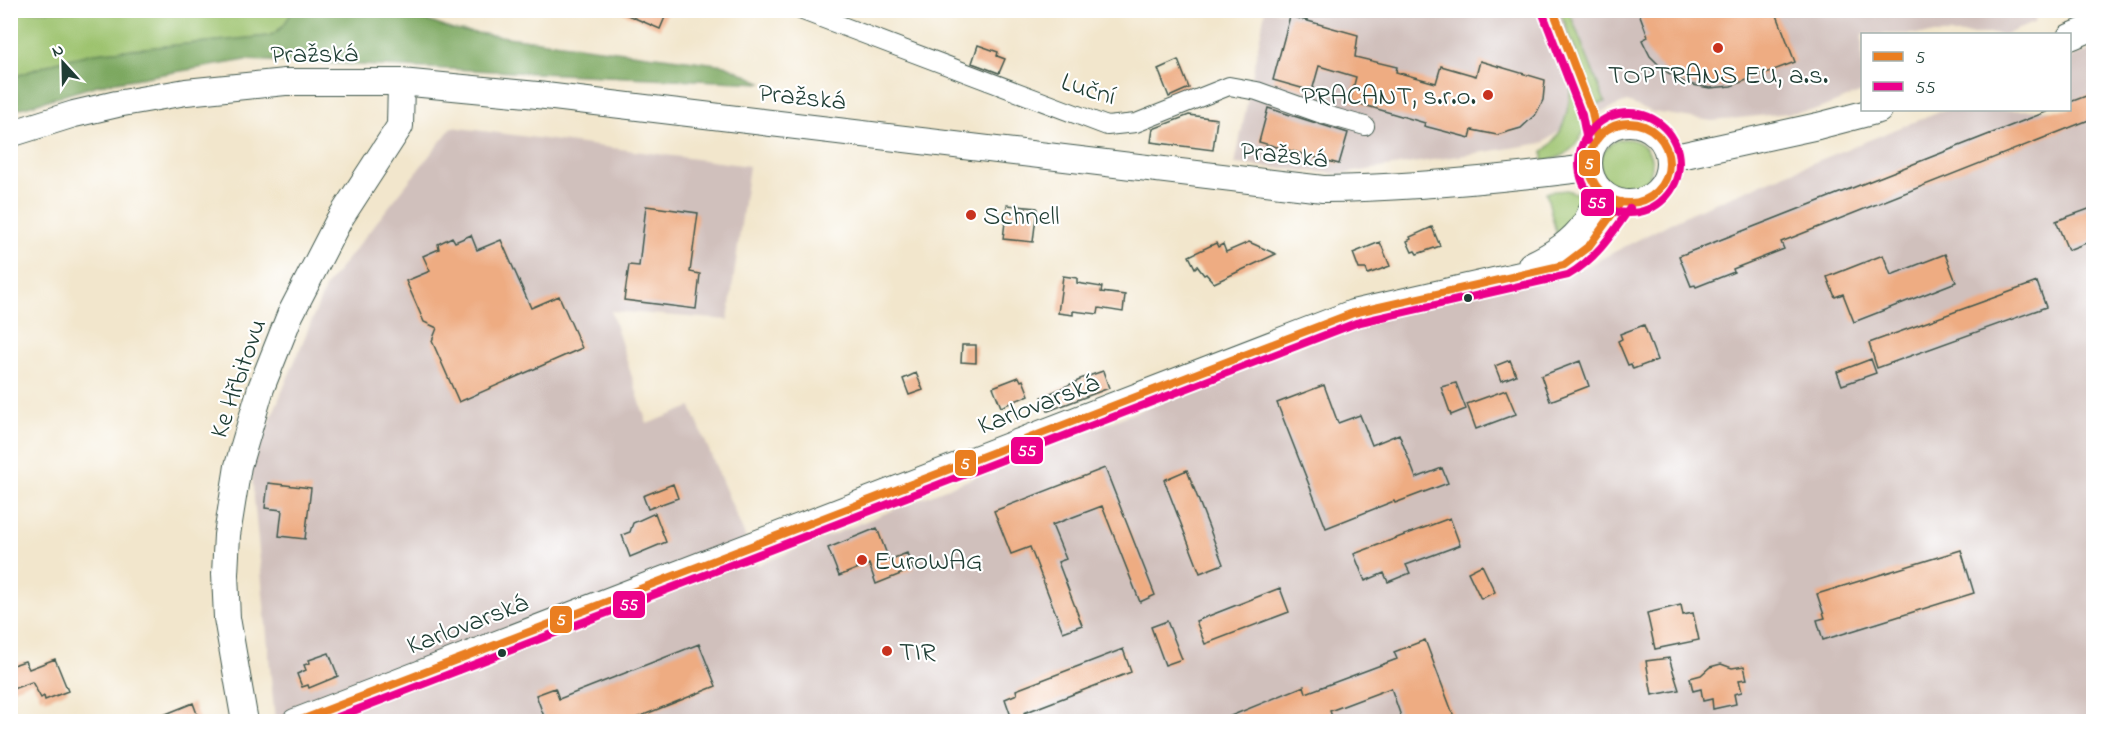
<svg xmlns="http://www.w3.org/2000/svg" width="2104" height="732" viewBox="0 0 2104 732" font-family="'Indie Flower',sans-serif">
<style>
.industrial{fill:#d0c0bc}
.green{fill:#9cc26d;stroke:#5e8050;stroke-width:1.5}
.forest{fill:#7da860;stroke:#4e724a;stroke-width:1.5}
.building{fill:#eeac82}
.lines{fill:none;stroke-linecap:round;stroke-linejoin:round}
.street-casing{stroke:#3f564b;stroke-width:20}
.secondary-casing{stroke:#3f564b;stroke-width:28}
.street{stroke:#fff;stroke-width:18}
.secondary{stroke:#fff;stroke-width:26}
.bus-1-casing{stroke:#fff;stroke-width:12}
.bus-2-casing{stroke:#fff;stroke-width:12}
.bus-1{stroke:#ea7e20;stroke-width:8}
.bus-2{stroke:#ec008b;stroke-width:8}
.poi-dot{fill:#c8321e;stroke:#fff;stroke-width:2}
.bus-dot{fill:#1f3d34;stroke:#fff;stroke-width:2}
.labels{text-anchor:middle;stroke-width:4.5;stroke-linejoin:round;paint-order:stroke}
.street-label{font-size:27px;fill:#1f3d34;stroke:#fff}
.poi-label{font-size:27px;fill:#1f3d34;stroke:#fff;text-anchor:start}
.line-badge{stroke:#fff;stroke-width:2}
.badge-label{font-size:16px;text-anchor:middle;font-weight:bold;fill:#fff}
</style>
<rect width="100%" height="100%" fill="#fff"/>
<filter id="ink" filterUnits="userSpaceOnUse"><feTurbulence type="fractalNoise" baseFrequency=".0167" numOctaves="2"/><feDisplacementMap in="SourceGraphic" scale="12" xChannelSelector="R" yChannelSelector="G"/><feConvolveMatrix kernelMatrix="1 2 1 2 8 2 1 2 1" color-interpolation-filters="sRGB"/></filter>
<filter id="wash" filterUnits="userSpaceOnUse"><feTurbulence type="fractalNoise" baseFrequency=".008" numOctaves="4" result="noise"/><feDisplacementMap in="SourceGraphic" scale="24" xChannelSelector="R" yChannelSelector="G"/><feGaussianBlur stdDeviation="1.35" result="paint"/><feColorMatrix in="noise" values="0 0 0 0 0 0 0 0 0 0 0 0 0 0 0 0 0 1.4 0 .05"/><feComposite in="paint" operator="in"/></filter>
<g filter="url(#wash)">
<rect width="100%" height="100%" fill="#f2e6cc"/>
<path class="industrial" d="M2031,10L2036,22L2006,34H1862V92L1816,110L1712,121L1653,112L1627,102L1569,124L1543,143L1341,174L1235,164L1265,11Z
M2093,49V721H275L251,466L326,286L452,127L749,166L728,320L611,311L647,424L691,407L757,565L1351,325L1587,266L1690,213L1943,110H2070V58Z"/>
<path class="green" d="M10,11H292C286,23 281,30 269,36L94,53L56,62L11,78Z
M1560,11H1569L1605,102L1597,104Z
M1573,76C1583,103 1597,120 1575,145C1567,155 1556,159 1543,162V152C1568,132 1568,105 1573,76Z
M1600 165a26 26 0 1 1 52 0a26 26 0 1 1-52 0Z
M1567,190C1602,199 1571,224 1558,240L1546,192Z"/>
<path class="forest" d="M397,10L453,30L725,65L763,83L246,60L98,85L11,111V78L56,62L94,53L269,36C281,30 286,23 292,11Z"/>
<g id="blocks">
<path class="building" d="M616,10H668L660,29Z
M1638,10H1775L1795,62L1731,86L1710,88L1687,84L1665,71L1650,56L1642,40L1648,37Z
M1290,16L1358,35L1355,57L1397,67L1396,72L1436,83L1441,66L1476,76L1480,61L1545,80L1543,100L1536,114L1521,128L1497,135L1472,130L1470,138L1424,126L1425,123L1350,101L1356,77L1319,66L1312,91L1273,80Z
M978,45L998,52L997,56L1005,59L999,73L972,63Z
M1178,60L1189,88L1169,97L1158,69Z
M2094,93V118L1781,242L1784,249L1733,269L1734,272L1696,287L1695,285L1691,286L1679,256L2051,110H2070V102Z
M1268,108L1348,133L1339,164L1259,142Z
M1189,115L1217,119L1213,150L1151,142L1153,129Z
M1007,205L1037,208L1033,242L1003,239Z
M646,206L698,213L690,272L700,274L696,309L624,300L629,265L639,266Z
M2094,207V240L2068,250L2056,221Z
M1432,227L1440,246L1417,254L1415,251L1412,252L1407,241L1411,239L1410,237Z
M471,235L477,250L501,240L531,308L559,296L582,348L459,402L432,341L437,328L424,322L406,281L430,271L423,256L439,249L438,244L452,237L455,242Z
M1249,242L1276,254L1214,283L1206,274L1204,275L1197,266L1195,268L1189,256L1216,243L1218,247L1223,244L1226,252Z
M1380,242L1390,266L1368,274L1366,269H1359L1353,253Z
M1945,254L1956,282L1854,322L1843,294L1835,297L1827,277L1883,255L1891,275Z
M1063,276L1077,278V283L1102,287L1101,292L1125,295L1123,312L1099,308L1098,314L1073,311V315L1058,313Z
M2037,282L2046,307L1877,368L1869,343Z
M1644,325L1657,360L1633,369L1631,364L1628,365L1618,341L1622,339L1620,334Z
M962,345H976V363L961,362Z
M1871,359L1876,373L1842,385L1837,372Z
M1510,360L1516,375L1501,381L1495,366Z
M1580,361L1589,386L1550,401L1541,376Z
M1103,371L1109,388L1048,411L1042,397L1080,380V379Z
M916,373L923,390L909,395L903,379Z
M1019,377L1021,381L1023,380L1029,395L1001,407L993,387Z
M1456,383L1466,409L1451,415L1441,387Z
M1324,385L1338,423L1360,415L1372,445L1399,434L1416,478L1442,468L1448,483L1395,503L1394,501L1326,528L1277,403Z
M1506,390L1516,414L1476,429L1467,404Z
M1105,468L1155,595L1140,602L1102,506L1052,525L1066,559L1058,562L1082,625L1063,632L1030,547L1011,554L994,511Z
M1187,470L1223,564L1200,573L1164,480Z
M268,483L311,488L305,539L279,536L282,510L265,508Z
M673,484L678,498L648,509L643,496Z
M655,513L666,542L630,557L622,535L630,532L633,523Z
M1450,518L1460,545L1406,565L1410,573L1388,582L1384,573L1365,581L1354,554Z
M877,528L889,560L907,553L913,569L876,584L869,564L839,576L828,548Z
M1961,550L1974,593L1823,640L1817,620L1825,618L1817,594Z
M1482,565L1495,592L1481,599L1468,572Z
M1280,588L1289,612L1205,644L1196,621Z
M1681,605L1683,615L1693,613L1699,640L1655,649L1647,613Z
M1167,621L1182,659L1165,665L1151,627Z
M1425,640L1456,722H1403L1391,688L1330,711L1334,722H1216L1304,686L1306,693L1397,659L1394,652Z
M699,644L716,686L626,722H546L536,695L555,688L559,699Z
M1123,649L1131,672L1024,713L1028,722H1013L1005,699L1017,694L1016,690Z
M329,653L338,676L309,688L308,685L302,687L297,674L306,670L304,665L310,663L309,660Z
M1669,658L1679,690L1652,695L1646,661Z
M55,659L68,691L45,700L44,696L41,698L32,682L10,690V666L25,661L29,669Z
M1721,664L1732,668L1744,666L1747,679L1739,680L1742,692L1734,694L1736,704L1713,709L1712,699L1703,701L1701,689L1693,691L1690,678L1701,675L1710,667Z
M193,703L200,722H151V720Z"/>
</g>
</g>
<g filter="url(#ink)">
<use href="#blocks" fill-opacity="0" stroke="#3f564b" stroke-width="1.5"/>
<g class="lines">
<g class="street-casing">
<path id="street" d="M800,10L1107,126L1136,123L1229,86L1257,91L1319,113L1365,126"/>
</g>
<g class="secondary-casing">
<path id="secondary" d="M2070,37L2094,27
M1589 163a40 40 0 1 1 80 0a40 40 0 1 1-80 0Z
M10,134L74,114L117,104L186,92L285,82H401L537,95L1323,189C1412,188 1501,179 1589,168
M1669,156L1685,155L1818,126L1879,110
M1531,265C1550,256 1572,242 1584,225C1591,215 1595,201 1600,190
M245,722L227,618L225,574L227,535L238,466L261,388L290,315L339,220L400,126L401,82
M295,722L1353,313L1564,265C1591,252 1604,226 1621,202"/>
</g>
<use href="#street" class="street"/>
<use href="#secondary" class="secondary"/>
<g class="bus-1-casing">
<path id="bus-1" d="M1553,10L1592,112L1597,139
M1589 163a40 40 0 1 1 80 0a40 40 0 1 1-80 0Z
M296,722L1353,313L1564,265L1589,246L1621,202"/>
</g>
<g class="bus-2-casing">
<path id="bus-2" d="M1543,14L1582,115L1587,141
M1579 163a50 50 0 1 1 100 0a50 50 0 1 1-100 0Z
M325,722L1356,323L1568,275C1596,259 1612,234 1630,208"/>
</g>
<use href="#bus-1" class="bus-1"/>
<use href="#bus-2" class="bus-2"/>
</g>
</g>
<g class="poi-dot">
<circle cx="1718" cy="48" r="6"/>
<circle cx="1488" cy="95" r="6"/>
<circle cx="971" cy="215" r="6"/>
<circle cx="862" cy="560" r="6"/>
<circle cx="887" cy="651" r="6"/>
</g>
<g class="bus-dot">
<circle cx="1468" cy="298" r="5"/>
<circle cx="502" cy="653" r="5"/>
</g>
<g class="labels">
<g class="street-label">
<text transform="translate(314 53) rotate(-1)" y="9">Pražská</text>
<text transform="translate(1089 88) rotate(17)" y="9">Luční</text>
<text transform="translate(802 96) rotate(6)" y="9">Pražská</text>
<text transform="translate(1284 154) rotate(6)" y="9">Pražská</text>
<text transform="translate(237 378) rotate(-71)" y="9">Ke Hřbitovu</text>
<text transform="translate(1038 403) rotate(-21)" y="9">Karlovarská</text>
<text transform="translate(467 623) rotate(-21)" y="9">Karlovarská</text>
</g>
<g class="poi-label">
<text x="1718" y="83" text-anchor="middle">TOPTRANS EU, a.s.</text>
<text x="1476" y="104" text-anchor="end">PRACANT, s.r.o.</text>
<text x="983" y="224">Schnell</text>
<text x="874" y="569">EuroWAG</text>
<text x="899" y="660">TIR</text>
</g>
</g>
<g class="line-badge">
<rect x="1578" y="149" width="23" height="28" rx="6" fill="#ea7e20"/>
<rect x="1580" y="188" width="35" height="29" rx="6" fill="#ec008b"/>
<rect x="1010" y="436" width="34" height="29" rx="6" fill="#ec008b"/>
<rect x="954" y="449" width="23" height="28" rx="6" fill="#ea7e20"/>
<rect x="612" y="590" width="34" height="29" rx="6" fill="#ec008b"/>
<rect x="549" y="605" width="24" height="29" rx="6" fill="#ea7e20"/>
</g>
<g class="badge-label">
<text x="1589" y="169">5</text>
<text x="1597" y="208">55</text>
<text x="1027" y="456">55</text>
<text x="965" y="469">5</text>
<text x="629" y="610">55</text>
<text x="561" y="625">5</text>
</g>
<rect width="2104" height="732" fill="none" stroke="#fff" stroke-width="36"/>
<rect x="1861" y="33" width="210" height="78" fill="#ffffff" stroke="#a5b1ae" stroke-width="1.5"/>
<rect x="1873" y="52" width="30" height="9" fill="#ea7e20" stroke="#a5b1ae" stroke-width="1.5"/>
<text x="1915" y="63" font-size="18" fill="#1f3d34">5</text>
<rect x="1873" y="82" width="30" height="9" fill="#ec008b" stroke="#a5b1ae" stroke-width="1.5"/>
<text x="1915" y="93" font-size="18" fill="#1f3d34">55</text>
<g transform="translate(63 63) rotate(338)" stroke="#ffffff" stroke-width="4.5" paint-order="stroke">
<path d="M0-4.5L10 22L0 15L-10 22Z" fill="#1f3d34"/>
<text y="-9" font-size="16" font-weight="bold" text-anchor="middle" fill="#1f3d34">N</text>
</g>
</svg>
